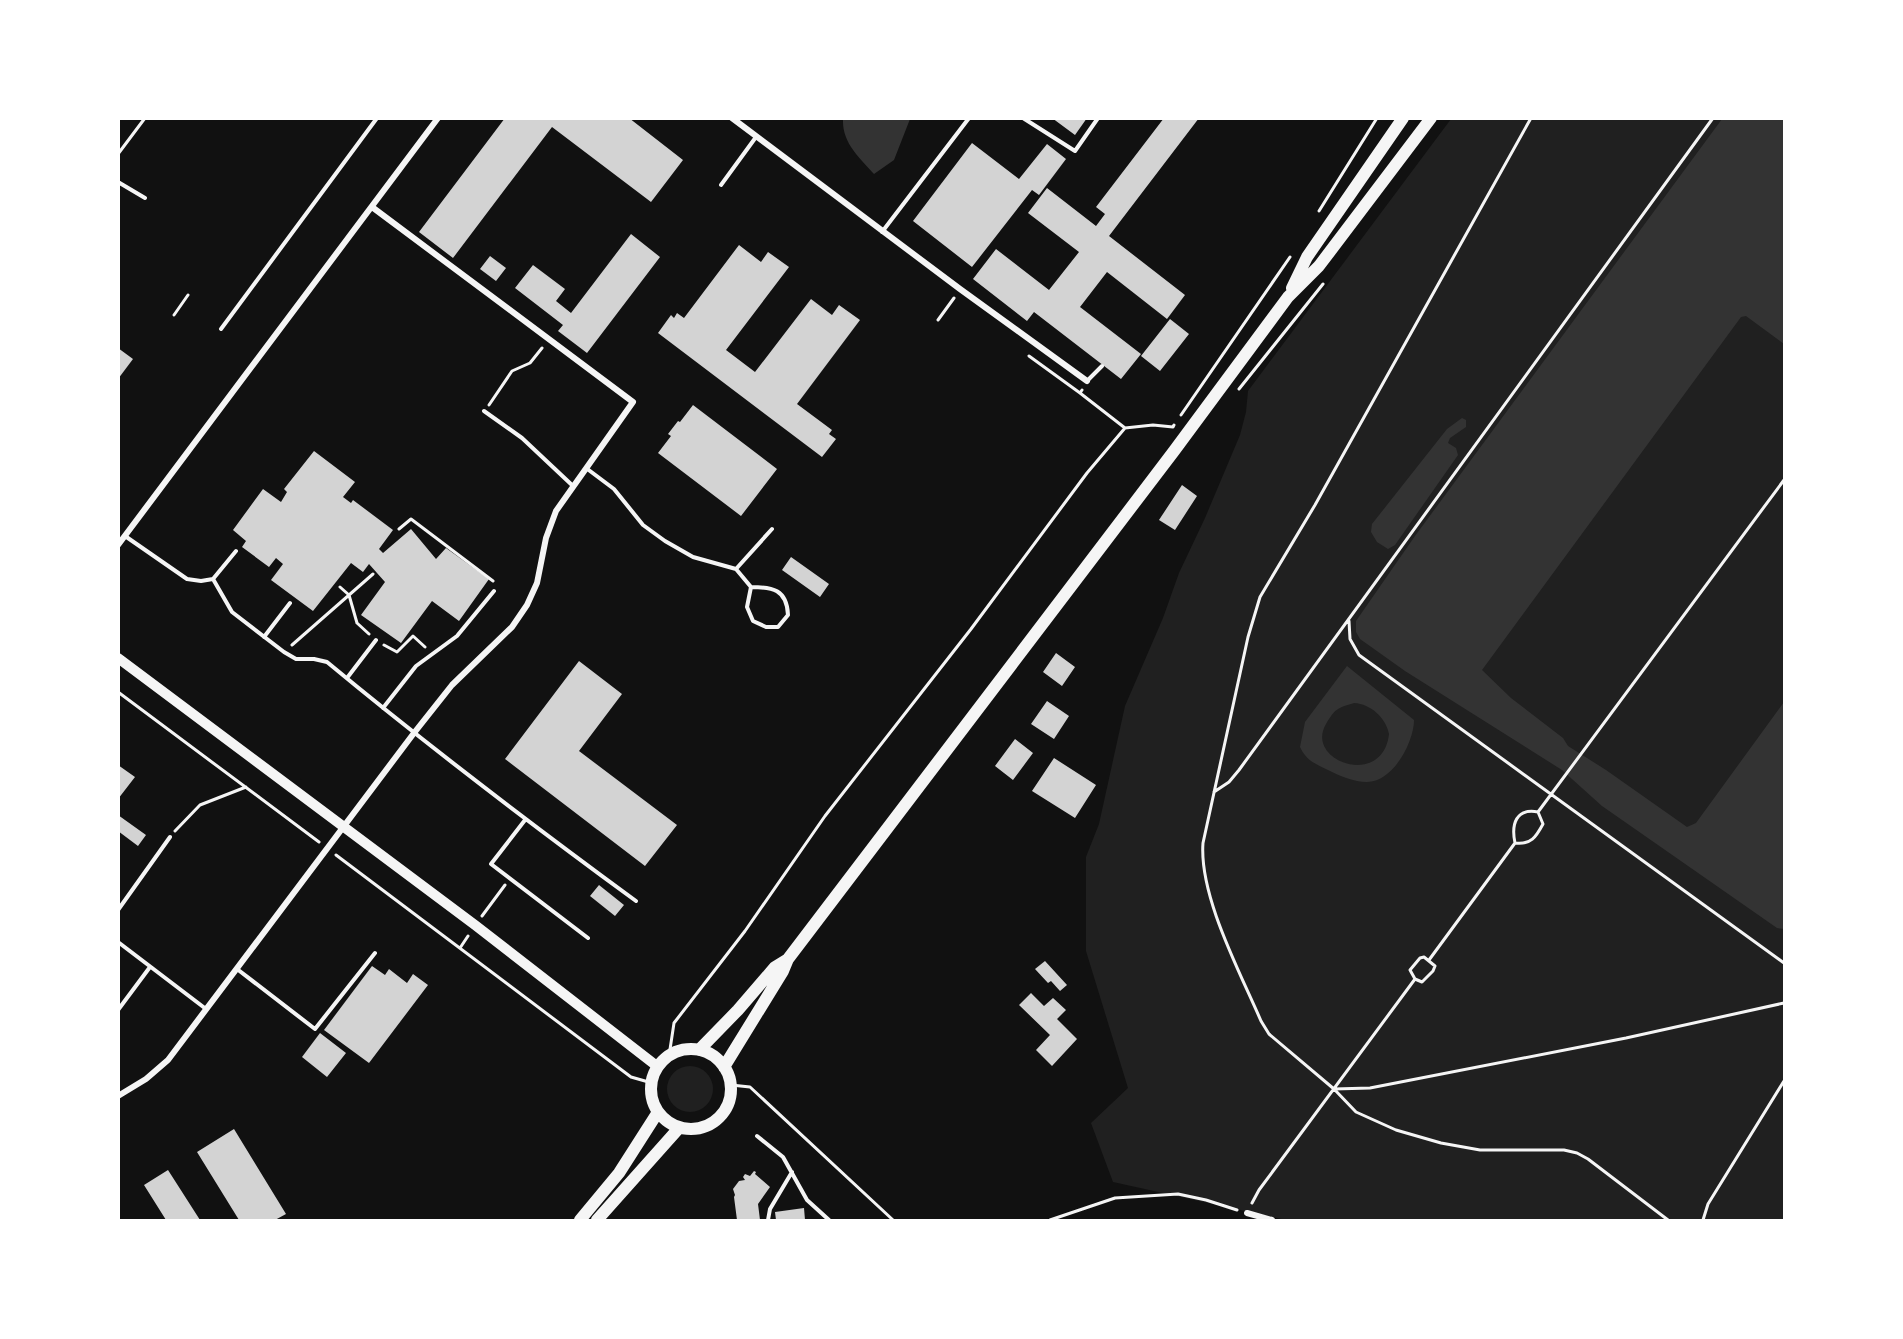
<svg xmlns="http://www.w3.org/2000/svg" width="1903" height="1339" viewBox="0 0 1903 1339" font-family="Merriweather,serif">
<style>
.green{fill:#202020}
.water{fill:#333;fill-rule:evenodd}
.building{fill:#d3d3d3}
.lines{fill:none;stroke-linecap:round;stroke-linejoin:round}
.path{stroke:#f5f5f5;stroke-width:3}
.service{stroke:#f5f5f5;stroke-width:4}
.minor{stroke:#f5f5f5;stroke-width:6}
.tertiary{stroke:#f5f5f5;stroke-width:10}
.secondary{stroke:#f5f5f5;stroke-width:12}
</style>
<rect width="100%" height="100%" fill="#111"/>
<path class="green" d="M1451,119H1784V1220H1286L1113,1182L1091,1123L1128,1088L1086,951V857L1099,824L1125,706L1163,618L1179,573L1205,518L1240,435L1246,412L1248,391Z
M667 1089a23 23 0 1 1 46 0a23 23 0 1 1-46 0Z"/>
<path class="water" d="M843,119V118L910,119L894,160L874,174C859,157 842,143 843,119Z
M1722,119H1784V344L1746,316L1741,317L1482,670L1511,698L1563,738L1568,746L1606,770L1687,827L1696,823L1784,702V929L1777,928L1602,806L1562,770L1405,671L1360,639L1356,632V621L1415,536Z
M1462,418L1466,420V427L1450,438L1448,443L1456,448L1458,455L1395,545L1388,549L1377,542L1371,532L1372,524L1447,429Z
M1347,666L1414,720C1414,742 1393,782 1367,782C1354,782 1340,776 1328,770C1315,764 1306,760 1300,747L1305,722ZM1354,703C1371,704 1386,718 1389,734C1383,789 1304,761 1326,724C1335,709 1337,708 1354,703Z"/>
<path class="building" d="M505,118H629L683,160L651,202L552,127L453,258L419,232Z
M1052,118H1087L1075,135Z
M1164,118H1199L1109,236L1185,295L1167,319L1107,272L1080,307L1141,354L1121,379L1034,312L1027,321L973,279L996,249L1049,290L1079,252L1028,213L1047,188L1096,226L1105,214L1096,207Z
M972,143L1019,179L1047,144L1066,159L1039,195L1032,190L972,267L913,221Z
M631,234L660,257L587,353L558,331L563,325L515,288L533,265L565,289L556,301L571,313Z
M739,245L761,262L768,252L789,267L726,350L755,372L811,299L832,315L839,305L860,320L797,404L832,430L829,434L836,439L822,457L658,333L671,315L674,318L677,313L684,318Z
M490,256L506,268L496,281L480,269Z
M1170,319L1189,334L1160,371L1141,356Z
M118,348L133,359L118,379Z
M693,405L777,469L741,516L658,453L671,436L668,434L678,421L680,422Z
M314,451L355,482L343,497L351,503L353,500L393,530L379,549L383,553L411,529L436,559L446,548L489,579L459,621L432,601L401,643L361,615L385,582L369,564L363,572L351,563L313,611L271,580L283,564L276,558L269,567L242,547L246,541L233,530L263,489L281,502L287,492L284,489Z
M1182,485L1197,496L1175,530L1159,520Z
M791,557L829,584L820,597L782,570Z
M1056,653L1075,667L1062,686L1043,672Z
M579,661L622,694L579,751L677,825L645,866L505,759Z
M1047,701L1069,716L1054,739L1031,724Z
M1015,739L1033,753L1013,780L995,766Z
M1054,758L1096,785L1075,818L1032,791Z
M118,765L135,777L118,799Z
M118,815L146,835L138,846L118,831Z
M599,885L624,905L615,916L590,896Z
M1045,961L1067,985L1060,991L1051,981L1048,983L1035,969Z
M372,966L385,975L389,969L407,983L413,974L428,985L369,1063L324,1030Z
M1031,993L1044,1006L1053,998L1066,1010L1057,1019L1077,1039L1052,1066L1036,1050L1050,1035L1019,1005Z
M320,1033L346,1053L327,1077L302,1057Z
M234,1129L286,1214L275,1220H239L197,1152Z
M168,1170L200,1220H166L144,1185Z
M754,1171L756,1172L755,1174L770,1187L758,1204L760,1220H737L734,1197L735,1195L733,1189L739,1181L745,1180L743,1177L745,1174L750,1176Z
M804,1208L805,1220H776L775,1212Z"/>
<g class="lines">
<path class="path" d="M1531,118L1315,505L1260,597L1248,637L1203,843C1199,896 1240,972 1261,1021L1269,1034L1334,1089L1356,1112L1396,1130L1441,1143L1480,1150H1564L1577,1153L1588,1159L1668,1220
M118,154L145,118
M1319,211L1377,118
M174,315L188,295
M938,320L954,298
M1029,356L1080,393
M1239,389L1323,284
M1082,390L1080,393L1125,428
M489,405L512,371L530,363L542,348
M1181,415L1290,257
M399,529L411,519L493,581
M340,587L349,595L357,623L369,634
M1349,621L1350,639L1359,655L1784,963
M292,645L373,574
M384,645L397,652L413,636L425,647
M118,692L319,842
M1214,792L1229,782L1239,770L1713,118
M1538,812L1784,480
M175,831L200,805L246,787
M1515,843C1531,845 1536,837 1543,824L1538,812
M336,855L631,1077L652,1083
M482,916L505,885
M460,948L468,936
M1424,957L1435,966L1433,971L1422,982L1415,979L1410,970L1420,958Z
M1429,960L1515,843C1511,824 1516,808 1538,812
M669,1056L674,1023L745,931L825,816L971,629L1087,473L1125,428L1153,425L1173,427L1174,425
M731,1085L750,1087L893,1220
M1334,1089L1370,1088L1626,1038L1784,1003
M1252,1203L1259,1190L1415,979
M1050,1220L1115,1198L1178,1194L1206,1200L1237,1210
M1703,1220L1708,1204L1784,1081"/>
<path class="service" d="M1023,118L1075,151L1098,118
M118,182L145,198
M721,185L756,137
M882,232L969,118
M221,329L377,118
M1087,381L1102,366
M484,411L522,438L573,486
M586,468L614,489L643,525L665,541L693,557L736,569L772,529
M125,536L187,579L201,581L213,579L236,551
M736,569L751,587L747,607L753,621L766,627H778L788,615C787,589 772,587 751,587
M213,579L232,612L284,652L296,659H314L327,662C427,745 531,824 636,901
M264,637L290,603
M347,678L376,640
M383,708L416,666L457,636L494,591
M525,820L491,864L588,938
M118,910L170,837
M118,942L206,1009
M237,969L315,1029L375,953
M118,1010L150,967
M757,1136L783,1157L807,1200L829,1220
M768,1220L770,1209L792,1172"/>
<path class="minor" d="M732,118L960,289L1087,381
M118,545L438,118
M118,1096L146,1079L168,1060L414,733L452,685L512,627L527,605L537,583L546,538L556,511L633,402L372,207
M1247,1213L1272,1220"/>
<path class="tertiary" d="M118,658L475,925L658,1067"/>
<path class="secondary" d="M1292,288L1307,257L1403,118
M651 1089a40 40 0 1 1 80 0a40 40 0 1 1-80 0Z
M699,1050L738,1010L775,967L788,959
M724,1067L783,971L788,959L1174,451L1288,297L1319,266L1431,118
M580,1220L619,1173L658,1112
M597,1220L679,1128"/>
</g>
<rect width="1903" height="1339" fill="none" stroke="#ffffff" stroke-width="240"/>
</svg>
